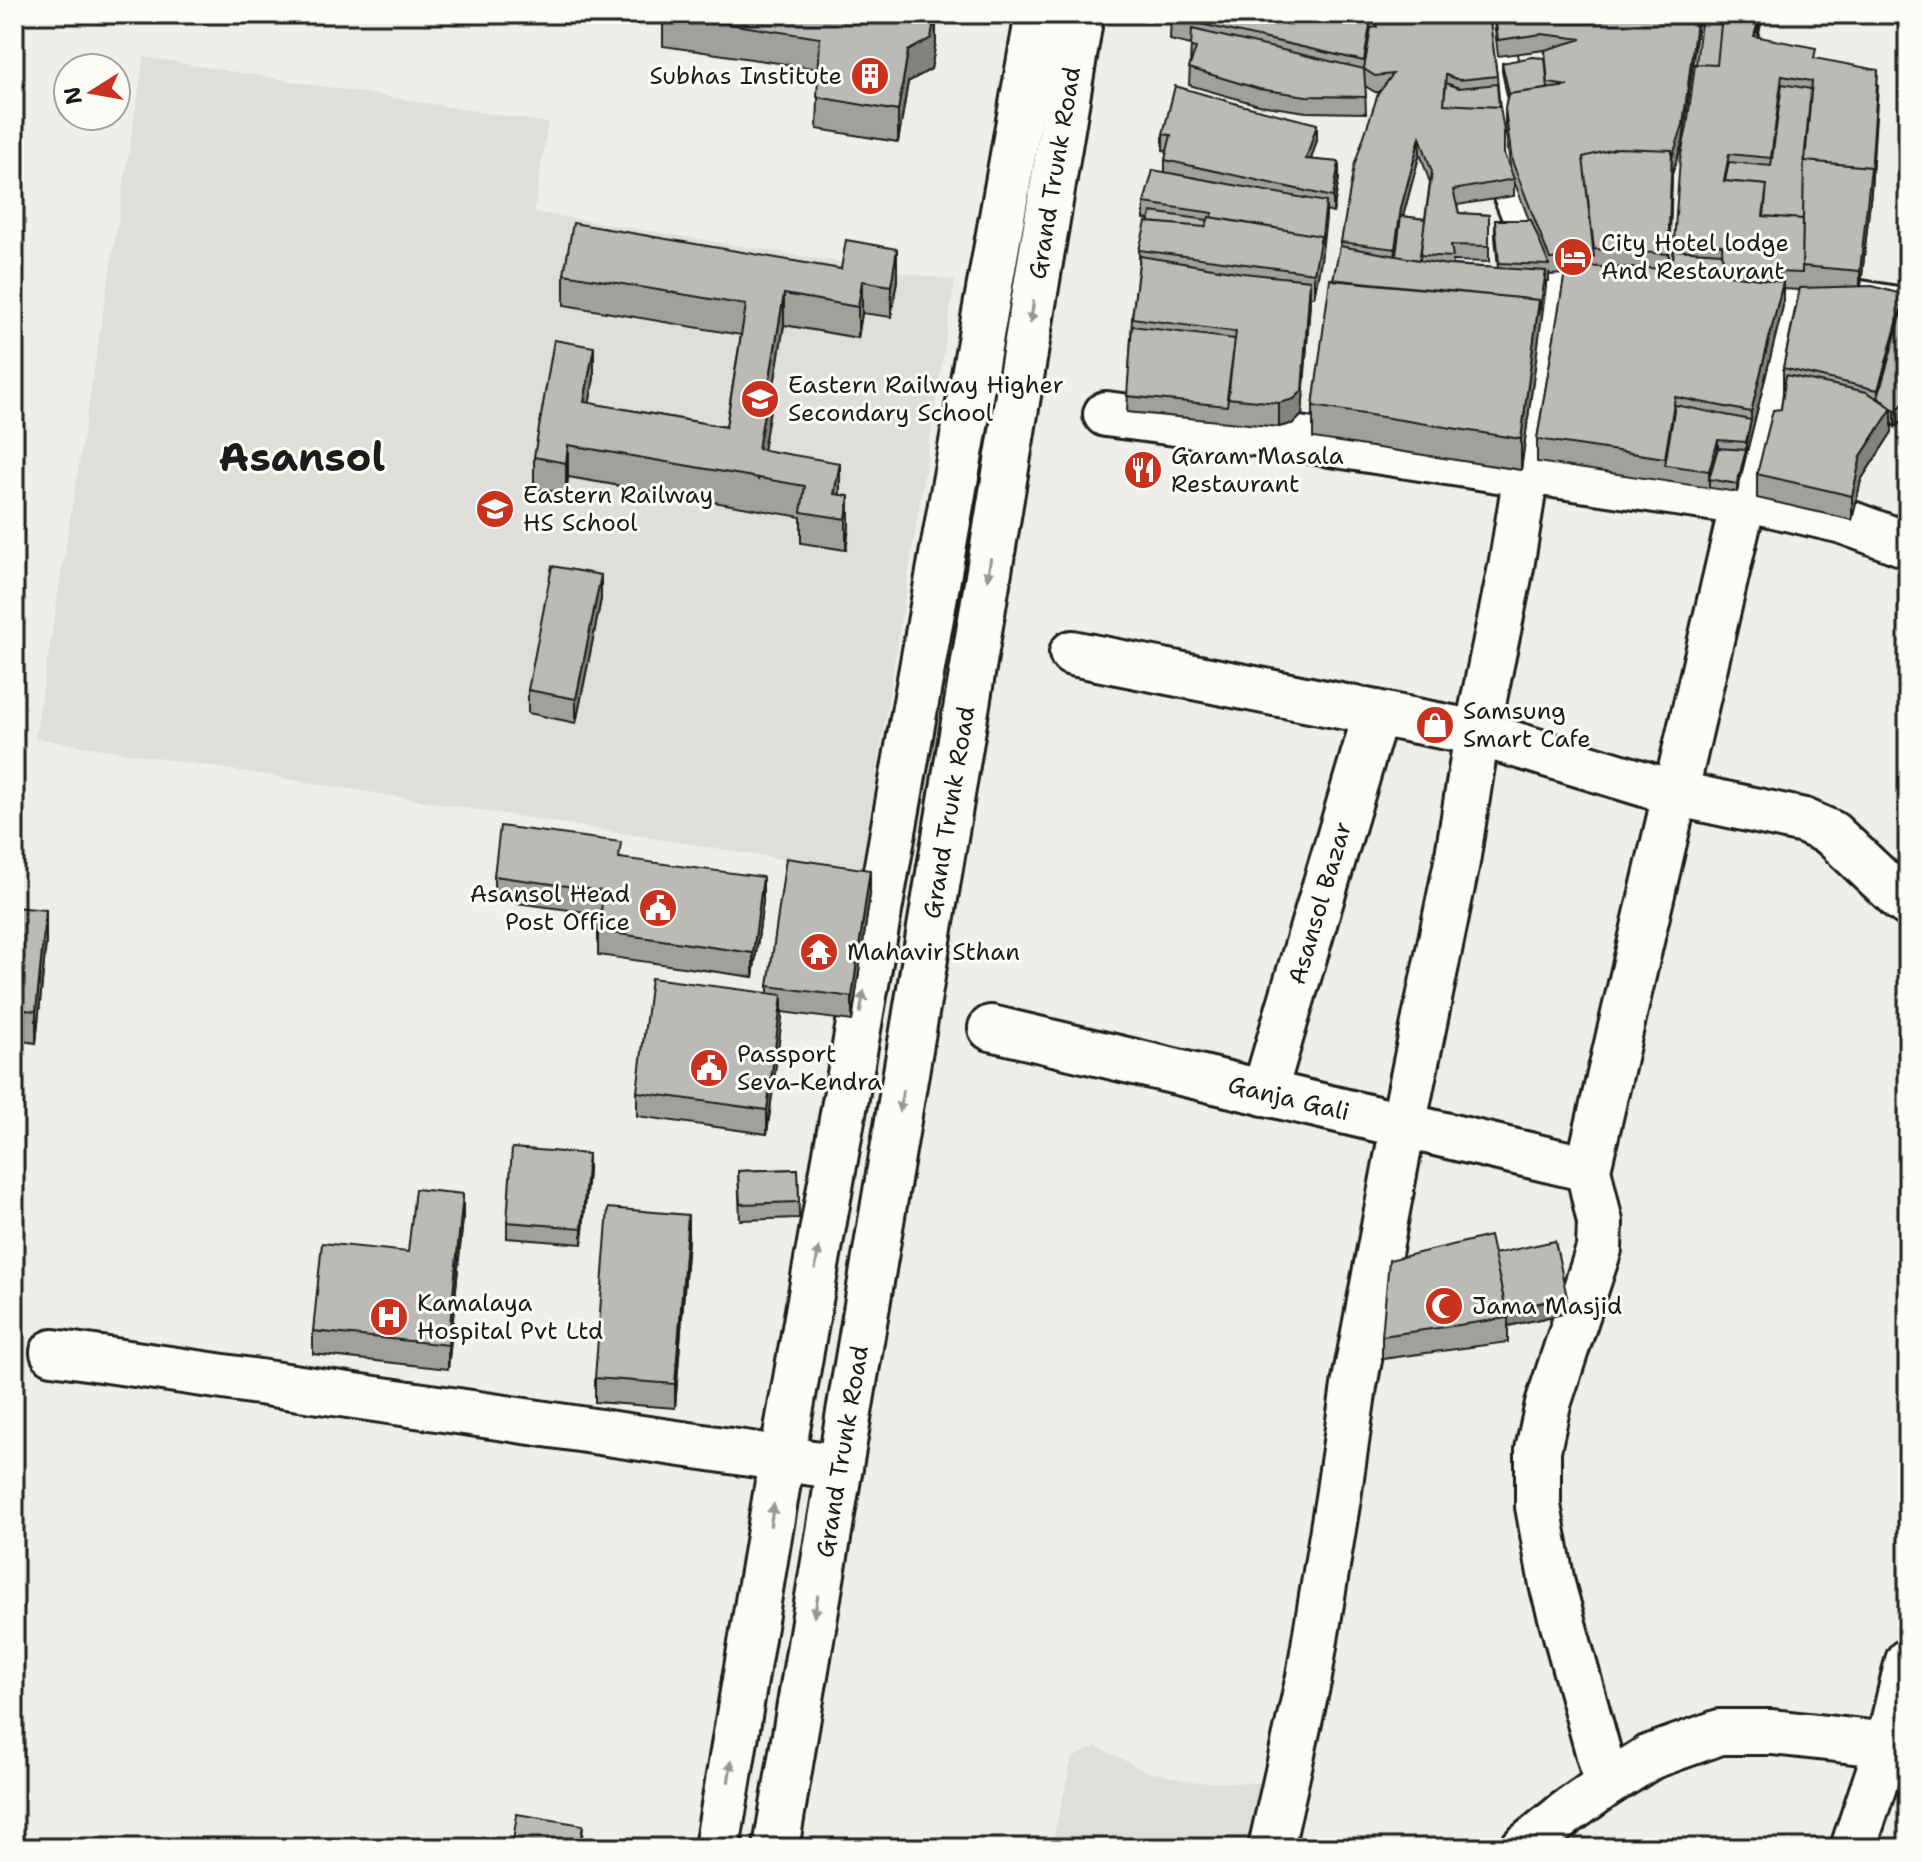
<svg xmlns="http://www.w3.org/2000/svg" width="1922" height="1862" viewBox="0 0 1922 1862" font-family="'Shantell Sans',sans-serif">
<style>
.built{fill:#e0deda}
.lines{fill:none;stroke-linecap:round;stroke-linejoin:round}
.minor-casing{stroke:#1c1c1c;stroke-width:50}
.major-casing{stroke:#1c1c1c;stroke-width:50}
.minor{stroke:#fdfcf7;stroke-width:44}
.major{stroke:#fdfcf7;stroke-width:44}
.wall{fill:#a1a09d;stroke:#1c1c1c;stroke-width:2;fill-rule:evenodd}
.shaded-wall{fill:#83827f;stroke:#1c1c1c;stroke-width:2}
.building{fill:#bbbab6;stroke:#1c1c1c;stroke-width:2}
.oneway{fill:#989794}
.labels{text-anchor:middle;stroke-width:6;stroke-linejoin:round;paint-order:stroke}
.poi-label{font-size:24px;fill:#1c1c1c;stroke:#fdfcf7;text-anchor:start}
.street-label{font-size:24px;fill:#1c1c1c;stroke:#fdfcf7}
.town-label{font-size:40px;font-weight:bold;fill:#1c1c1c;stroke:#fdfcf7}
</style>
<rect width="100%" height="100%" fill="#f0eeea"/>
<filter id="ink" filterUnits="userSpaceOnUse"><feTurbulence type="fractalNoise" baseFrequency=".0125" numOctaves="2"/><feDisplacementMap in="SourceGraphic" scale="16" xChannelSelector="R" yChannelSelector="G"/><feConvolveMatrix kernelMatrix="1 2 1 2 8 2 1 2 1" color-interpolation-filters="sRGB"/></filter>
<g filter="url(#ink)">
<path class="built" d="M144,57L548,123L534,212L955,281L861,872L35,738Z
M1096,1746L1146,1771L1196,1782L1269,1783L1258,1848H1051L1072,1758Z"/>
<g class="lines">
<g class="minor-casing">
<g id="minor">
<path d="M1489,14L1508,168L1512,184L1549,276"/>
<path d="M1724,289L1805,294L1908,311"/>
<path d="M1106,414L1292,438L1518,473L1527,471L1737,502L1744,498L1843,521L1908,545"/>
<path d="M1072,653L1477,733L1674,793L1804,821L1831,833L1901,899L1908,904"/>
<path id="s1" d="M991,1028L1588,1169"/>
<path id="s2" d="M1264,1093L1376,713"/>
<path d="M53,1352L840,1467"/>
<path d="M1607,1784L1552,1584L1538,1506V1450L1548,1404L1599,1249L1600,1222L1588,1169L1744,498L1800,312"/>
<path d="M1271,1848L1309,1677L1338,1498L1354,1386L1403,1126L1457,862L1477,733L1511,567L1554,300L1560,286L1576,281L1623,283"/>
<path d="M1523,1848L1566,1813L1607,1784L1650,1757L1720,1732H1772L1908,1747"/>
<path d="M1853,1848L1888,1744L1908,1661"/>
</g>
</g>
<g class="major-casing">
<g id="major">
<path d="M717,1848L782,1458L1038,14"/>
<path id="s3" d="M776,1848L913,1031L1081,14"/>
</g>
</g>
<use href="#minor" class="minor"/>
<use href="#major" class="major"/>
</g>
<path class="wall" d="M663,14H936V42L931,69L908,82L898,142L817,129L819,69L663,46Z
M1171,14H1489L1497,76L1504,154L1511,174L1505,125V109L1507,96L1502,71V63L1545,58V50L1498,56L1493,14H1699L1683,141L1672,174L1669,269H1672L1674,242L1763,14L1758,37L1816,59L1878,86L1871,191L1861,286L1908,303V416L1895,427L1892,424V432L1861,480L1852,520L1757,498V474L1781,409L1783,392V368L1799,290L1783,289V306L1737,492L1537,462V439L1565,274L1550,275L1549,272V281H1546L1521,470L1313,438V406L1333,280L1341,242L1380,92H1375L1365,86L1366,113L1306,112L1259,105L1189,85L1191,45L1170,40ZM1420,153L1430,183L1425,219L1403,216ZM1514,181L1529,220H1495V236L1498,268L1453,265V261L1489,262V215L1459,213L1457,205L1514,196Z
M1163,134L1317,140L1311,159L1339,178L1333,213L1326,211L1321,260L1314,297H1310L1302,415L1294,423L1279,427L1127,412L1132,318L1139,265V250L1149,220L1144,219V203L1165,172V160L1167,151L1163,150Z
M564,274L897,280L891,317L862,313L858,338L784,325L763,450L840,494L849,527L846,550L801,543V517L568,477L566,494L534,488V457L594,378L589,403L726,427L741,335L564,305Z
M601,599L576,723L528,713V690Z
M621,858L763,901L753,977L598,955V931L601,914L494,900V876Z
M870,894L852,1021L782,1012L767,1134L637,1116V1092L768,994V986Z
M14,907L46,942L36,1043L14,1040Z
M798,1169L799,1218L740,1220L738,1171Z
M588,1170L582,1244L507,1238V1222Z
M463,1218L448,1369L313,1354V1331L408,1252Z
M688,1239L675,1408L595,1402V1378Z
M1494,1254L1567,1313L1508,1326V1342L1382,1359V1336Z"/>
<path class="shaded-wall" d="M935,14L936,42L931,69L908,82L898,142V111L908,51Z
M1697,14H1699L1683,141L1672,174L1668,278L1672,150Z
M1762,14H1763L1758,38V30Z
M1878,70L1871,191L1860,295V271Z
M1317,124V140L1306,175V159Z
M1420,137V153L1401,224L1395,257L1401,208Z
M1339,162V178L1333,213V197Z
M1326,202V218L1321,260L1314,297V273Z
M897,249V280L891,317V286Z
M1546,271V287L1521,470V439L1539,300Z
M1310,280V304L1302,415L1294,423L1279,427V403Z
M862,281V313L858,338V307Z
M1783,282V306L1737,492V484L1746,450V442L1751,420V412Z
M784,294V325L758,481V449Z
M1905,295V319L1878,397V390Z
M594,347V378L584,433V402Z
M1908,400V416L1895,427V411Z
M1892,408V432L1861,480L1852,520V496L1861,456Z
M1718,440V456L1709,479V487V471Z
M568,445V477L566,494V463Z
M840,463V495L834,494Z
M849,496V527L846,550V519Z
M601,575V599L576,723V699Z
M870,870V894L852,1021V997Z
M763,877V901L753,977V953Z
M46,910V942L36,1043V1011Z
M782,995V1019L767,1134V1110Z
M588,1154V1170L582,1244V1228Z
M17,1189V1220L14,1247V1216Z
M463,1194V1218L448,1369V1345Z
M688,1215V1239L675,1408V1384Z
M1567,1297V1313L1508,1326V1318L1505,1311Z
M583,1825L581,1848H579Z"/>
<path class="building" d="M663,14H935L931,38L908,51L898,111L817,97L820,38Z
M1171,14H1333L1371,20L1364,61L1170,17Z
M1374,14H1489L1497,76L1459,80L1446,75L1444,104L1500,107L1504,131V154L1514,179L1453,190L1459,213L1489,215V246L1451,245L1453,257L1420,255L1432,172L1420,137L1401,208L1395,249L1341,242L1354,166L1378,94L1393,74L1375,76L1364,69L1371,28L1377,27Z
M1495,14H1697L1683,125L1672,158V150L1618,148L1583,157L1594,257L1550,259L1512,161L1505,109L1508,94L1568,86L1548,83L1545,50L1582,39L1542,34L1498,40Z
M1702,14H1722L1717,65L1696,64Z
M1722,14H1730L1758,22L1754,36L1816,48L1814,58L1878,70L1871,174V167L1805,161L1812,81L1782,76L1771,158L1729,154L1724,181L1767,185L1763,216L1803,219L1802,273L1723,270L1722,245L1674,242L1680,159L1687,127L1695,64L1717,65Z
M1730,14H1762L1758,30V22Z
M1192,29L1364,69L1366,97L1306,96L1259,89L1189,68L1196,48L1191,47Z
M1532,57L1545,58L1548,89L1509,94L1502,63Z
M1446,83L1459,88L1497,84L1499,107L1444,104Z
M1782,84L1811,89L1804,161L1803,219L1764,216L1767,185L1725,181L1729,162L1771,166Z
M1175,86L1241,105L1317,124L1306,159L1339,162L1333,197L1165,160L1171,135L1163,134Z
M1618,148L1672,150L1668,254L1594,249L1583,157Z
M1804,161L1871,167L1860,271L1802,266Z
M1153,170L1326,202L1321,244V236L1211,217L1213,213L1144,203Z
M1151,212L1208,220L1205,227L1149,222Z
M1401,216L1425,219L1420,260L1396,256Z
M1209,217L1321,236L1314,273L1139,250L1146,222L1205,227Z
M1495,220H1531L1549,265L1499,263Z
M573,223L841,269L846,240L897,249L891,286L862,281L858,307L784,294L758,449L840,463L834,494L849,496L846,519L801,512L805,486L568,445L566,463L534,457L554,340L594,347L584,402L726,427L746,305L564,274Z
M1340,246L1447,265L1546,271L1539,315V300L1333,280Z
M1674,250L1722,253L1723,275L1672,269Z
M1140,256L1243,273L1310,280L1302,391L1294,399L1279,403L1227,398L1236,332L1132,318Z
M1566,266L1682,269L1783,282L1751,412L1675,397L1665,458L1537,439Z
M1330,279L1539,300L1521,439L1313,406Z
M1872,286L1905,295L1878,390L1783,368L1800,288Z
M1905,302L1908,303V400L1895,411L1878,397Z
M1132,326L1235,339L1227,406L1127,396Z
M1786,375L1867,392L1892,408L1861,456L1852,496L1757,474L1773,410L1781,409Z
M1675,405L1751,420L1746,442L1718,440L1709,471L1665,465Z
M1718,448L1746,450L1737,484L1709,479Z
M552,566L601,575L576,699L528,690Z
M500,826L621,842L619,858L763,877L753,953L598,931L604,891L494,876Z
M786,858L870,870L852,997L768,986Z
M14,907L46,910L36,1011L14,1009Z
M651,978L782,995L767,1110L637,1092Z
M512,1148L588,1154L582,1228L507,1222Z
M798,1169L799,1202L740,1204L738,1171Z
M14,1188L17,1189L14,1216Z
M415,1189L463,1194L448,1345L313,1331L322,1243L408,1252Z
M608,1208L688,1215L675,1384L595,1378Z
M1490,1236L1508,1318L1382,1336L1389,1260Z
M1555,1241L1567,1297L1506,1310L1494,1254Z
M517,1814L583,1825L579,1848H512Z"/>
<defs><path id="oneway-solid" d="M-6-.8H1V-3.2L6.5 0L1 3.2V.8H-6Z" transform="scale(2)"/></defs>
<g class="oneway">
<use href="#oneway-solid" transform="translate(1032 312) rotate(99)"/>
<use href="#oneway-solid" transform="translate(989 569) rotate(99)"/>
<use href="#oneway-solid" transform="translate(862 1002) rotate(-80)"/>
<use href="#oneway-solid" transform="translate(901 1101) rotate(100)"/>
<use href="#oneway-solid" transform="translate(817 1258) rotate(-80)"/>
<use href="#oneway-solid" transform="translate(772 1515) rotate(-81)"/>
<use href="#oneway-solid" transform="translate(816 1606) rotate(100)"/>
<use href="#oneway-solid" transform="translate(730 1771) rotate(-81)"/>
</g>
</g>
<defs>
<g id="building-disc" transform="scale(2)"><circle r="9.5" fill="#c8321e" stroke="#fdfcf7"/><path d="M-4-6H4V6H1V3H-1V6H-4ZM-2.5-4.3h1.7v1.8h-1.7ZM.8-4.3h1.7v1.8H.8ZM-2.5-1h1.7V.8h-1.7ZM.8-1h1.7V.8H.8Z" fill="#fff"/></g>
<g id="hotel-disc" transform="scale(2)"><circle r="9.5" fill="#c8321e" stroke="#fdfcf7"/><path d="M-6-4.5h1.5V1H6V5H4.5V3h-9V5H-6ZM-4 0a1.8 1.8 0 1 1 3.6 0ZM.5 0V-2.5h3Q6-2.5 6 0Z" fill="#fff"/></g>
<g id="school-disc" transform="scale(2)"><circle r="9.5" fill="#c8321e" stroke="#fdfcf7"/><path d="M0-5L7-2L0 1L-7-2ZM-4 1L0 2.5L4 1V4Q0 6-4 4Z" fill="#fff"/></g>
<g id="restaurant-disc" transform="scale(2)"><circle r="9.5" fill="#c8321e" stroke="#fdfcf7"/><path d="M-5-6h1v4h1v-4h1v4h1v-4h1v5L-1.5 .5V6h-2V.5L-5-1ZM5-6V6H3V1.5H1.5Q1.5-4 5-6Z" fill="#fff"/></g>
<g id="shop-disc" transform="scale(2)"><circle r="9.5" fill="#c8321e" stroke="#fdfcf7"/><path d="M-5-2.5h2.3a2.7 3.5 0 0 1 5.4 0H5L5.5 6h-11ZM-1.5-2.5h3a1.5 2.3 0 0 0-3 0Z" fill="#fff"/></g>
<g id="civic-disc" transform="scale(2)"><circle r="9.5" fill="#c8321e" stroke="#fdfcf7"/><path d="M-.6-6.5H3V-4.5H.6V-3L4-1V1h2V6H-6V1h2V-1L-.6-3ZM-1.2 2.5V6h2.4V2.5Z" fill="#fff"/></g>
<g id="temple-disc" transform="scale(2)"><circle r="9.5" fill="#c8321e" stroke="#fdfcf7"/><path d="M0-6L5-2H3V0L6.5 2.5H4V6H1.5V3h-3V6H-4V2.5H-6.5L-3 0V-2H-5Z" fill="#fff"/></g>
<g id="mosque-disc" transform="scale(2)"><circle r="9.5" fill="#c8321e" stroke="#fdfcf7"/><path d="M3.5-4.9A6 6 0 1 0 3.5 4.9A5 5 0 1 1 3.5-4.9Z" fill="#fff"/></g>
<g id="hospital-disc" transform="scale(2)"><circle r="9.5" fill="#c8321e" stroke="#fdfcf7"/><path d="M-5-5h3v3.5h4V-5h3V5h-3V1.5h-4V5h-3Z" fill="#fff"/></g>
</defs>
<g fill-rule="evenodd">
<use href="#building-disc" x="870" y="76"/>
<use href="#hotel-disc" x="1573" y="257"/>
<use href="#school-disc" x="760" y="399"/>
<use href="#restaurant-disc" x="1143" y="470"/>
<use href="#school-disc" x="495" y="509"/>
<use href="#shop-disc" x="1435" y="725"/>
<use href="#civic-disc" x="658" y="908"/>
<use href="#temple-disc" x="819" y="952"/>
<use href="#civic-disc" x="709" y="1068"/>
<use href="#mosque-disc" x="1444" y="1306"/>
<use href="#hospital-disc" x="389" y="1317"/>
</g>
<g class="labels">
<g class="poi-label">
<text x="842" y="84" text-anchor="end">Subhas Institute</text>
<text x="1601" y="251">City Hotel lodge<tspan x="1601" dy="28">And Restaurant</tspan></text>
<text x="788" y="393">Eastern Railway Higher<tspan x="788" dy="28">Secondary School</tspan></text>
<text x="1171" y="464">Garam Masala<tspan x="1171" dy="28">Restaurant</tspan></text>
<text x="523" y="503">Eastern Railway<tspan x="523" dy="28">HS School</tspan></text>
<text x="1463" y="719">Samsung<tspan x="1463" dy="28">Smart Cafe</tspan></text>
<text x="630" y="902" text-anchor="end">Asansol Head<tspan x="630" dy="28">Post Office</tspan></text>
<text x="847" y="960">Mahavir Sthan</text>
<text x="737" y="1062">Passport<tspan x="737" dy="28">Seva-Kendra</tspan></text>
<text x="417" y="1311">Kamalaya<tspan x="417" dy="28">Hospital Pvt Ltd</tspan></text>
<text x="1472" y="1314">Jama Masjid</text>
</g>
<g class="street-label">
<text dy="8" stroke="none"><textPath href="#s3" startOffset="1698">Grand Trunk Road</textPath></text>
<text dy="8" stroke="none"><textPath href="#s3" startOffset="1050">Grand Trunk Road</textPath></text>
<text dy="8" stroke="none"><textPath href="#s2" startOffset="198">Asansol Bazar</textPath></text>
<text dy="8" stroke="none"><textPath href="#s1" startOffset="306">Ganja Gali</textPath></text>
<text dy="8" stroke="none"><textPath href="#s3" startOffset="402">Grand Trunk Road</textPath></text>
</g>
<g class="town-label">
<text x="302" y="471">Asansol</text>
</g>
</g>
<rect width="1922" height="1862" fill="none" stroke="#fdfcf7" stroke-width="48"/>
<rect x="24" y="24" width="1874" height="1814" fill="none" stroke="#1c1c1c" stroke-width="3" filter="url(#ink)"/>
<g transform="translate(92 92) rotate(259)"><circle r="38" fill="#fdfcf7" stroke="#a3a29f" stroke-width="2"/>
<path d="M0-6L14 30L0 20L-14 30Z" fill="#c8321e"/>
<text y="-12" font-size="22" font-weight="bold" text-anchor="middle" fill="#1c1c1c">N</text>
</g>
</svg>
